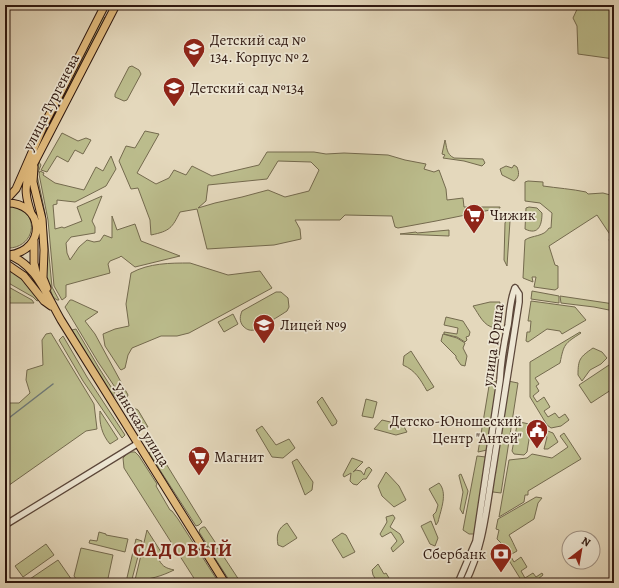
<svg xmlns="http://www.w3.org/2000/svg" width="619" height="588" viewBox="0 0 619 588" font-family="Alegreya,serif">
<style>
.green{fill:#bbbc8c;stroke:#746a4e;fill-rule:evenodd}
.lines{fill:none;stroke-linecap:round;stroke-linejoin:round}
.stream{stroke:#6e7876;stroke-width:1.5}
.minor-casing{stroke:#5c473a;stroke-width:8}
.major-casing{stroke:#2e170f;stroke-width:9}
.minor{stroke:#ede6d3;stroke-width:5.5}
.major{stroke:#e2bc7e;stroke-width:7}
.labels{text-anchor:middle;stroke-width:3.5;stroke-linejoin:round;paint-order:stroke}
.poi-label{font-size:15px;fill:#2e170f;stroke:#ede6d3;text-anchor:start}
.street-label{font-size:15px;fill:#2e170f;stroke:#ede6d3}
.district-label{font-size:19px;font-weight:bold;letter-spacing:1px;fill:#7a1f14;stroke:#ede6d3}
</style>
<rect width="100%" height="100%" fill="#e4d8bc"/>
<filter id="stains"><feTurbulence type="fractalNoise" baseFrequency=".005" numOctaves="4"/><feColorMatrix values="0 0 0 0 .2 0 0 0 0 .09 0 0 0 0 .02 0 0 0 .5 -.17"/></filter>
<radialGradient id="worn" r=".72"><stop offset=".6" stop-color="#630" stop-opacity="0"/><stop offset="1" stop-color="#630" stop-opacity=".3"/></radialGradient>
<path class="green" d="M579,5H614V59L578,54L577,26L573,18Z
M103,16L105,18L53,117L51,116Z
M132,66L139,70L141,74L127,100L124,101L115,97V94L129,67Z
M145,131L159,134L137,173L156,184L169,178L174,170L186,175L192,166L212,176L259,165L267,152H314L326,154L344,153L388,155L405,160L426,164L424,169L434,172L439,170L446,189L447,200L463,198L464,207H500V208L436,221L398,228L395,227L392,216L345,215L340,220H295L300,229L301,239L274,245L207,249L197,209L180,212C172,228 170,231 151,235L150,220L138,188L131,189L119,161L126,146L135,148ZM278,161L311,162L319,170L309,191L285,197L268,190L242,197L215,203L198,208L206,201L208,185L267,179Z
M62,133L78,141L86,138L91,140L83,154L75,150L68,162L57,156L47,172L41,170Z
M445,140C447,147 446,154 454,158L483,159L485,163L482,166L464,161L443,158L445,155L442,154Z
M111,156L116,169L106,186L75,202L57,200V204L53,205L55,229L62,227L64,228L82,221L77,207L102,196L92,221L95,227V233L71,237L66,243L67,253L70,260L79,247L87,240L94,242L100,241L104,235L112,238V216L117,230L135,224L141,241L180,256L135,267L121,256L120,257L110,261L108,264L110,273L66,285V297L62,300L54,286L48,220L39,174L40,171L44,173L43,175L55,183L84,190L96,167L103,171Z
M39,162L41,165L37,175L45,213L52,287L59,300H57L53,297L47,281L36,180Z
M514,165L517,167C519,172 520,177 514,181L502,175L500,169L506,166L512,168Z
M528,181L543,182V186C557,188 572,189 586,192L588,194L603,193L614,196V247L609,240L611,236L597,215L549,246L555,265L558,266V288L555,290L534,287L536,277H532L533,282L523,278L525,240C532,235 544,237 549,228H551L552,213L540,203L525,201V182Z
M5,204C9,205 17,204 21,206C21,207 25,211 25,211C40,228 27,250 5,248Z
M529,207L537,208L542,213C542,224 539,236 525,229L526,208Z
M507,219L510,221L507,266L504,260L505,223Z
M449,230V236L400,234L416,232L417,233Z
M190,263L228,275L260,271L272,288L189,333L177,336H161L132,348L128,355L125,368L121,370L120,369L105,346L103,334L115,329L129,326L126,304L131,273C149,263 170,263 190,263Z
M5,265L20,277L39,300L37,301L33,297L5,281Z
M5,285L32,300L34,303H8L10,297L5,290Z
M532,291L559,296V303L531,299Z
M276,292H281L288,298L289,307L287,311C281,315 260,328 254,330C249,331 246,329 243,326C239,321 240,316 242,311Z
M560,296L614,304V311L594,307L561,303Z
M70,300H72L98,312L85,321L95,334L128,395L125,402L98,362L65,307Z
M531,301L575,307L586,320L562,334L560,331L547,329L528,342L526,341L527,332H530L531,321H528Z
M490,302H500L495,328C483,326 479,314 473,306Z
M233,314L238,324L224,332L218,322Z
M446,317L463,321L470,332L469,336L466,337L467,340L465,342L457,337L444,334V332L457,334L458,328L444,325Z
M76,329L99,368L120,401C107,393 81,346 72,330Z
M580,332L581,333C564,344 564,344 560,363L535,378L539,384L536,386L539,391L533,396L537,402L544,397L550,407L544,411L548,417L555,413L559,418L565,414L569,420L561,426L551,428L547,425L530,397V362Z
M51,333L94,404L97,429L86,431L5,488V397L9,403H19L30,393L26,380L27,370L43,365L42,340L46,334Z
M443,334L457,338L465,343L463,348L467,356L465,366L461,365L456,358V356L441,341Z
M63,336L87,377L125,435L122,438L83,381L59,340Z
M593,348L602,352L607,358L601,364L590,370L582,381L578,375C578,359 580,357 593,348Z
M411,351L434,387L427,391C420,379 416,371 403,365L404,356Z
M609,365L614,372V388L591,403L579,385Z
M490,380L497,382L487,450L478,452Z
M508,381L518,383L501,493L493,492L492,490Z
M322,397L337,421L336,424L332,426L317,402Z
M366,399L377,402L373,418L362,416Z
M134,408L138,410L148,427H138L128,412Z
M100,411L118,439L110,444C102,435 99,423 100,411Z
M382,420L403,425L407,432L396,435L374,429Z
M520,422L529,424L531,427L527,452L524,455L514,454L512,451L517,425Z
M542,425L545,430L553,433L558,442L548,449H544L547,437L539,427Z
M262,426L276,445L289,439L295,448L283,458L272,457L256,430Z
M564,433L581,459L528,491V495H525L524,502L499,517L509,460L527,458L532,454L552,458L568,447L560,436Z
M153,450L161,462H165L202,522L199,525L196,526L149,453Z
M129,452H135L139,456L157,484L156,486L170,510L172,511L178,519L219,583H197L124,468L123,458Z
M477,456L486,457L475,534H469L463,530Z
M352,458L363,462L353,472L356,470L361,471L364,475L366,469L369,467L372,470L366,479H363L357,485L353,484L350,481L351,473L344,477L343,475Z
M297,459L313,482L312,490L305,495L292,462Z
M386,472L399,486L406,500L394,507L382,496L378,486Z
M461,474L468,491L463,514L460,509L463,492L459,476V475Z
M439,483C448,493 441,509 438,522L436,525L433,515L436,512L438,505L429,489Z
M536,497L542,498L538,503L534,519L509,535C512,540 514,545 517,551L510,555L514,562L521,557L527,567L521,571L525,578L533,573L536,577L542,573L543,575L533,583H523L500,546L502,544L497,539L499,530L496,529L498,519Z
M393,515L395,518L390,527L400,534L404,542L393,552L391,548L397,541L391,532L382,537L380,534L387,522L386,517Z
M431,521L438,538L435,546L430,544L421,526Z
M287,523L297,538L283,547L278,545C276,535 278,528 287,523Z
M203,527H205L217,545L210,549L199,532L200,529Z
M147,530L163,555L159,560C163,567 166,568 174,570C162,576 149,580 135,580Z
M99,532L106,534V535L128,539L125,552L89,543L90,540L97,541Z
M342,533L346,535L355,552L343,558L332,540Z
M136,539L142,541L131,583L126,582Z
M46,544L54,555L23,577L15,566Z
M81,548L113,555L107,583H79L74,576Z
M218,548L241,583H231L211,552Z
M58,560L74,583H24Z
M378,564L384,574L386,573L392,583H378L373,575L372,570Z"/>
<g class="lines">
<path class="stream" d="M610,231L614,229
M5,421L53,384"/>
<g class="minor-casing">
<path id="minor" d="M5,525L137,444
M458,583L476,541L500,380C501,361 504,343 508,325C510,312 510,300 515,288
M465,583C484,545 486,509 493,468C502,413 510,357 519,302V294L515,288"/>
</g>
<g class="major-casing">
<path id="major" d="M34,167L33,182L42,219L44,250L43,278L47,288
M5,201L16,189L43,127L105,5
M5,203C44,201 48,250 9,255
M31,213C26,198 24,188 29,173L116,5
M34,241V263L37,276
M5,254C35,261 47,296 61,320L225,583
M5,263L24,276L44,301L51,306"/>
</g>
<use href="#minor" class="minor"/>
<use href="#major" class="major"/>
</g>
<defs>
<g id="school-pin" transform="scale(1.15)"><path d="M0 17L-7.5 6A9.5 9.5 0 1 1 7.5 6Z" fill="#8f2418" stroke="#ede6d3"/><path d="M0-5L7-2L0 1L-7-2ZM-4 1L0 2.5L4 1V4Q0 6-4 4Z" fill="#fff"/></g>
<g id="supermarket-pin" transform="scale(1.15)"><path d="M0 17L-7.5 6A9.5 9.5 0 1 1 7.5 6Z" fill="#8f2418" stroke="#ede6d3"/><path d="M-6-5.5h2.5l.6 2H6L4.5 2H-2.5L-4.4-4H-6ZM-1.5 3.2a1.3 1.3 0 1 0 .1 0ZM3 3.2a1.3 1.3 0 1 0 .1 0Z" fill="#fff"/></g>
<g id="civic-pin" transform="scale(1.15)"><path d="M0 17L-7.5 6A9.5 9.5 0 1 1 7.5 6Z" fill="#8f2418" stroke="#ede6d3"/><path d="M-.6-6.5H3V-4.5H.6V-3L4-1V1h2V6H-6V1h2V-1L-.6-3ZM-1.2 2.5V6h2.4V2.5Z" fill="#fff"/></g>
<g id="bank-pin" transform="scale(1.15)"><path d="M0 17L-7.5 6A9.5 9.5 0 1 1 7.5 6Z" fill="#8f2418" stroke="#ede6d3"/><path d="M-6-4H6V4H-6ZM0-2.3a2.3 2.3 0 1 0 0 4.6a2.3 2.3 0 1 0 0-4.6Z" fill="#fff"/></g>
</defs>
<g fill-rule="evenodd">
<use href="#school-pin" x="194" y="49"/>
<use href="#school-pin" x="174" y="88"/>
<use href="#supermarket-pin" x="474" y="215"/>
<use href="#school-pin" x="264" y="325"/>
<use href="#civic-pin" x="537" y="430"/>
<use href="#supermarket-pin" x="199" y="457"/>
<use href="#bank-pin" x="501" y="554"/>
</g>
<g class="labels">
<g class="poi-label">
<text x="210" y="45">Детский сад №<tspan x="210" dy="17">134. Корпус № 2</tspan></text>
<text x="190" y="93">Детский сад №134</text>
<text x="490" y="220">Чижик</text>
<text x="280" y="330">Лицей №9</text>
<text x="522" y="426" text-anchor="end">Детско-Юношеский<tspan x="522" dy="17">Центр "Антей"</tspan></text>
<text x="214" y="462">Магнит</text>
<text x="486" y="559" text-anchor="end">Сбербанк</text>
</g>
<g class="street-label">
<text transform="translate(51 102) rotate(-63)" y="5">улица Тургенева</text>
<text transform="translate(493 345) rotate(-82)" y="5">улица Юрша</text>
<text transform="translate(141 425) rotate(58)" y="5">Уинская улица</text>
</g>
<g class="district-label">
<text x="183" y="556">САДОВЫЙ</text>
</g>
</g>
<rect width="619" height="588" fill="none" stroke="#e4d8bc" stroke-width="20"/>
<rect x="6" y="6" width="607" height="576" fill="none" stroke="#2e170f" stroke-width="2"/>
<rect x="10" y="10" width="599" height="568" fill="none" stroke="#2e170f"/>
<g transform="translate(581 550) rotate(31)"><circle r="19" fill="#ede6d3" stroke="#a19385"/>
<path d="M0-3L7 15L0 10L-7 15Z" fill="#8f2418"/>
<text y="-6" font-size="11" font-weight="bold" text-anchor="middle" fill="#2e170f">N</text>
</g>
<rect width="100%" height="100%" filter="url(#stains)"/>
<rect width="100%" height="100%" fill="url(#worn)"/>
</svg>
